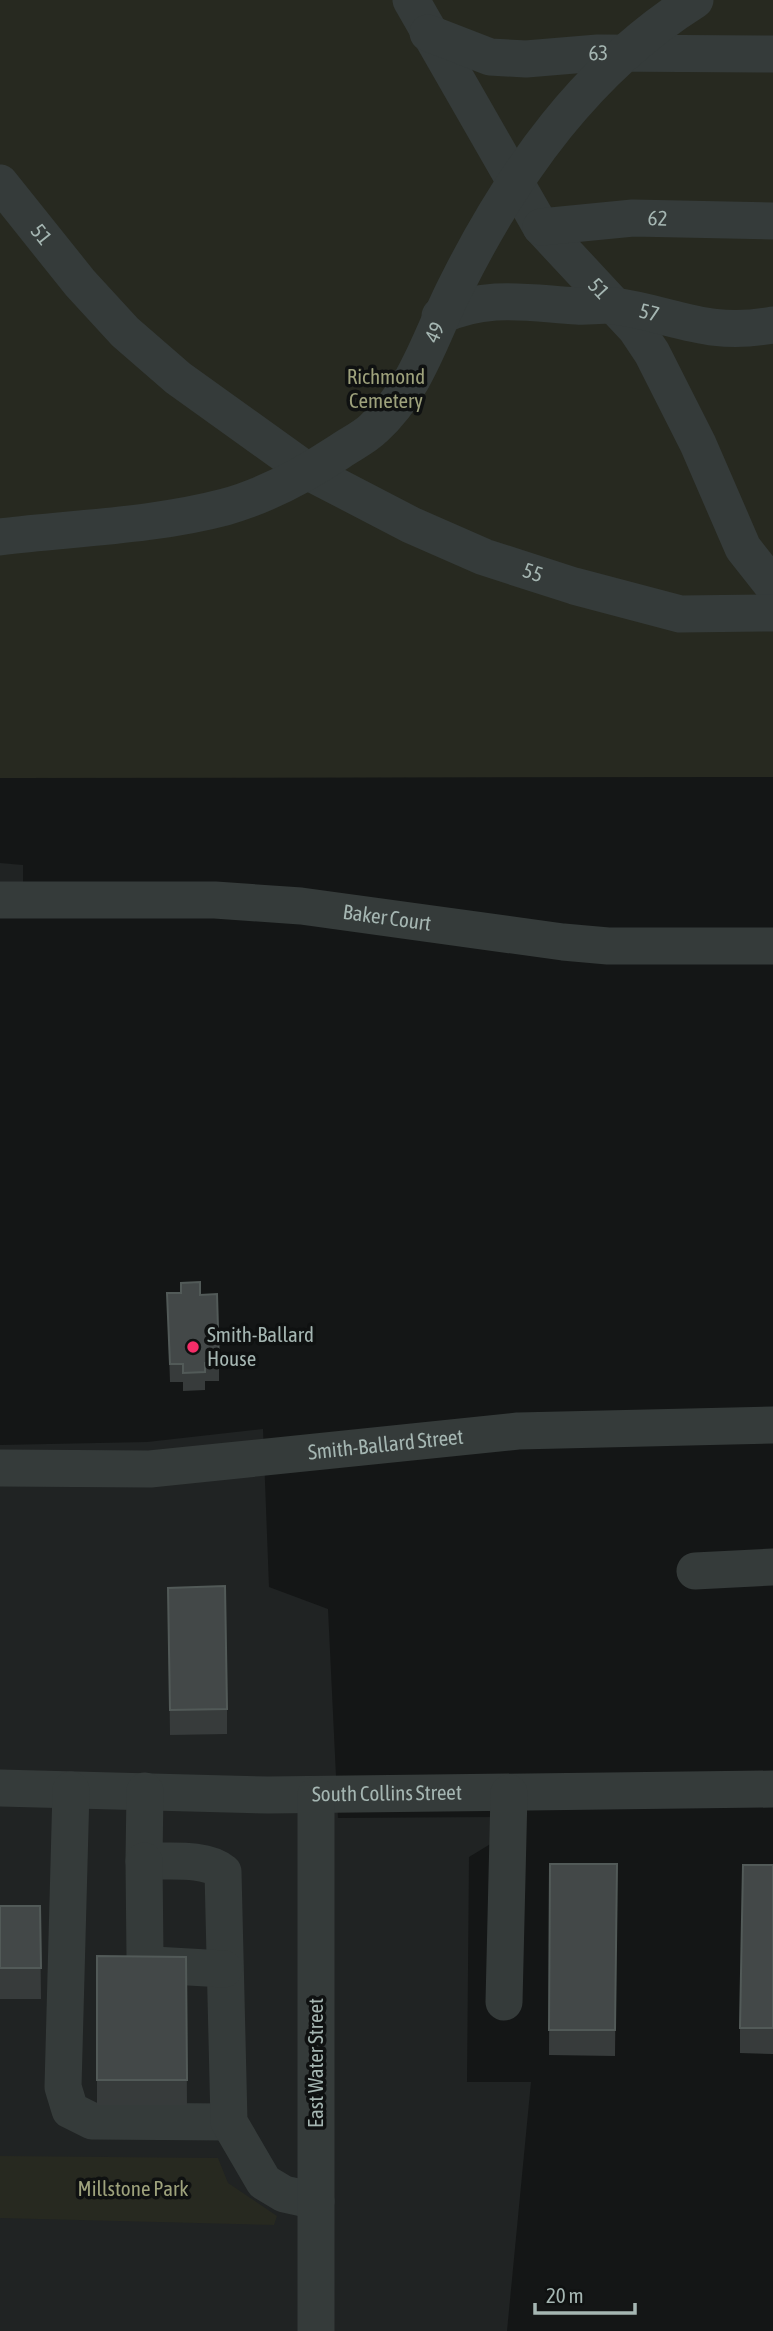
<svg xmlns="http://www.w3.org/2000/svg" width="773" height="2331" viewBox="0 0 773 2331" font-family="'Asap Condensed',sans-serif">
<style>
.built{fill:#202323}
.green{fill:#272920}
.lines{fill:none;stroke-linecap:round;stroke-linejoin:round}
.minor{stroke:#353b3a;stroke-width:37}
.wall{fill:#373b3b}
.building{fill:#434848;stroke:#525a58;stroke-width:2}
.poi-dot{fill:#f52d68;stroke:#0f1111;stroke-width:2.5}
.labels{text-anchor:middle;stroke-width:7;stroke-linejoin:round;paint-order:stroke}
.street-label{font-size:21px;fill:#a5b6b2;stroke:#0f1111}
.park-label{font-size:21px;fill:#9ea27c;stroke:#0f1111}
.poi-label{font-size:21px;fill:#a5b6b2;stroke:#0f1111;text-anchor:start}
</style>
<rect width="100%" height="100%" fill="#141616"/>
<path class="built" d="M0,863L23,865V914L0,916Z
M263,1429L269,1587L328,1609L338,1818L497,1817V1840L469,1857L467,2082H531L507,2331H0V1445L147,1442Z"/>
<path class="green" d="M0,0H773V777L0,778Z
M0,2156L218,2158L228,2183L277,2216L274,2225L0,2218Z"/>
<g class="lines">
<g class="minor">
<path id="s1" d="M411,0L541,227L636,329L652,353L698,444L743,548L773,586"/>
<path id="s2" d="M428,33L490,57L526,59L598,53L773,54"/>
<path id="s3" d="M0,183L80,283L125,332L178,378L309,472L411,525L484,557L574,586L680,614L773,613"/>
<path id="s4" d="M541,227L633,218L773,221"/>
<path id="s5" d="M440,316C487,294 527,303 577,306C589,307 602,304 615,306C676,315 706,337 773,325"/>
<path id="s6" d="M0,537C74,528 153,526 225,507C265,496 304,475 339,452C350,444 364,438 374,428C418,388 431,334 457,284C513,172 587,68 695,0"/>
<path id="s7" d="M0,900H215L301,906L563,942L608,946H773"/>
<path id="s8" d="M0,1468L150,1469L518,1431L773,1425"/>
<path d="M695,1571L773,1567"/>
<path id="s9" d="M0,1788L268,1795L773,1789"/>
<path d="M71,1790L63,2087L70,2110L92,2121L229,2122"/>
<path d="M145,1791L144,1861C168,1862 205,1857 223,1872L229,2122L264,2182L284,2194L316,2201"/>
<path d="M316,1795V2331"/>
<path d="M144,1861L145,1957L154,1965L224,1969"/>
<path d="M504,2002L509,1793"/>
</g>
</g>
<path class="wall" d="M167,1293L200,1295L219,1363V1381H205V1390L183,1391V1382H170Z
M168,1588L227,1709V1734L170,1735Z
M550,1864H617L615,2056L549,2055Z
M773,1865V2054L740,2053V2028Z
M0,1906H40L41,1999H0Z
M97,1956L186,1957L187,2105H97Z"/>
<path class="building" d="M200,1282V1295L217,1294L219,1363H205V1372L183,1373V1364H170L167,1293H181V1283Z
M225,1586L227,1709L170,1710L168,1588Z
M550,1864H617L615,2030H549Z
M743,1865H773V2028H740Z
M0,1906H40L41,1968H0Z
M97,1956L186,1957L187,2080H97Z"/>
<circle class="poi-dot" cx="193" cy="1347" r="7"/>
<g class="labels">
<g class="street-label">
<text dy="7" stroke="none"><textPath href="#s2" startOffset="175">63</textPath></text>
<text dy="7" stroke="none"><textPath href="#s4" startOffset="117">62</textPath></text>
<text dy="7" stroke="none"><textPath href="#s3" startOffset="66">51</textPath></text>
<text dy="7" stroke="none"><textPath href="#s1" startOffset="346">51</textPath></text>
<text dy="7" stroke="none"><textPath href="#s5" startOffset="212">57</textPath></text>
<text dy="7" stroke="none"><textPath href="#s6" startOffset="511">49</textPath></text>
<text dy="7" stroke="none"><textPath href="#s3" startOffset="672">55</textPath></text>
<text dy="7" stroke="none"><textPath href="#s7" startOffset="388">Baker Court</textPath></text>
<text dy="7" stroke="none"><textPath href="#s8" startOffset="387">Smith-Ballard Street</textPath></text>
<text dy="7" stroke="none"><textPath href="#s9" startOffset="387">South Collins Street</textPath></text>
<text transform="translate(316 2063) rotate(-90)" y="7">East Water Street</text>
</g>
<g class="park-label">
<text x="386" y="384">Richmond<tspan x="386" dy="24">Cemetery</tspan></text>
<text x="133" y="2196">Millstone Park</text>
</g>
<g class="poi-label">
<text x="207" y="1342">Smith-Ballard<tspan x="207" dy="24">House</tspan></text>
</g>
</g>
<path d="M535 2303v10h100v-10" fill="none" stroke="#a5b6b2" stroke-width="3.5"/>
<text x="546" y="2303" font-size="21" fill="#a5b6b2" stroke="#0f1111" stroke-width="5" paint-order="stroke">20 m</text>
</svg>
